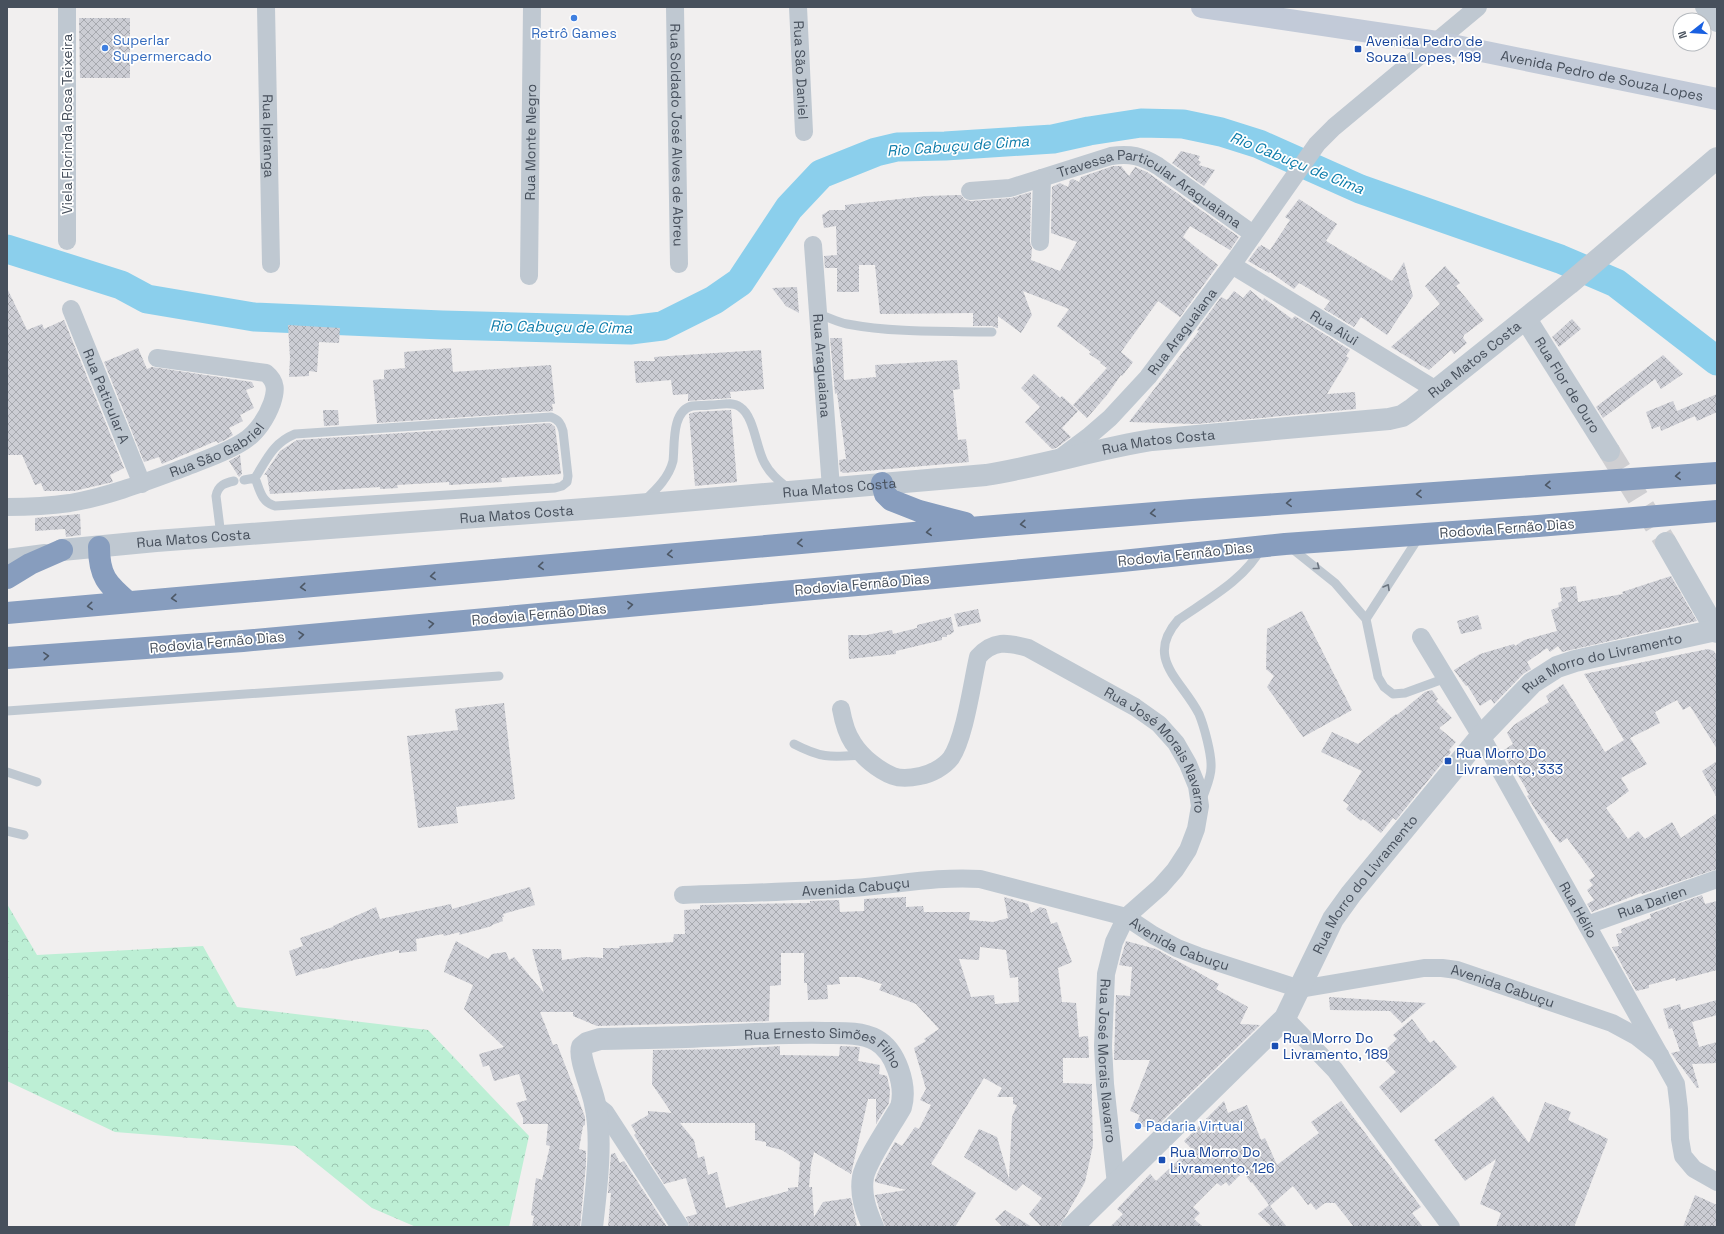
<svg xmlns="http://www.w3.org/2000/svg" width="1724" height="1234" viewBox="0 0 1724 1234" font-family="'Space Grotesk',sans-serif">
<style>
.forest{fill:url(#forest-crowns)}
.lines{fill:none;stroke-linecap:round;stroke-linejoin:round}
.river{stroke:#8bcfec;stroke-width:29}
.building{fill:url(#building-cross-hatch);fill-rule:evenodd}
.tertiary-tunnel{stroke:#cfcfd2;stroke-width:22;stroke-dasharray:22 11;stroke-linecap:butt}
.service{stroke:#bfc8d1;stroke-width:9}
.minor{stroke:#bfc8d1;stroke-width:18}
.tertiary{stroke:#bfc8d1;stroke-width:22}
.secondary{stroke:#c2cad8;stroke-width:22}
.motorway{stroke:#879dbe;stroke-width:22}
.oneway{stroke:#4d5866}
.oneway2{stroke:#6b747f}
.shop-dot{fill:#3f7fe0;stroke:#fff;stroke-width:1.5}
.transit-dot{fill:#1a4fb4;stroke:#fff;stroke-width:1.5}
.labels{text-anchor:middle;stroke-width:3.5;stroke-linejoin:round;paint-order:stroke}
.shop-label{font-size:14px;fill:#366cbe;stroke:#fff;text-anchor:start}
.transit-label{font-size:14px;fill:#164399;stroke:#fff;text-anchor:start}
.street-label{font-size:14px;fill:#47505c;stroke:#fff}
.water-label{font-size:15px;font-style:italic;fill:#0d7caa;stroke:#fff}
</style>
<defs>
<pattern id="forest-crowns" width="20" height="18" patternUnits="userSpaceOnUse"><rect width="20" height="18" fill="#bdefd5"/><path d="M2 6a3 3 0 1 1 6 0M12 15a3 3 0 1 1 6 0" fill="none" stroke="#9bc4b0"/></pattern>
<pattern id="building-cross-hatch" width="8" height="8" patternUnits="userSpaceOnUse"><rect width="8" height="8" fill="#cccdd4"/><path d="M0 0l8 8M0 8l8-8" fill="none" stroke="#a7a9af"/></pattern>
</defs>
<rect width="100%" height="100%" fill="#f1efef"/>
<path class="forest" d="M7,904L37,955L203,946L237,1007L428,1030L529,1136L509,1227H416L372,1208L295,1146L115,1132L7,1081Z"/>
<g class="lines">
<path class="river" d="M7,249L121,285L147,299L254,317L442,325L630,330L662,326L714,300L740,282L789,208L821,174L876,152L897,147L945,146L1053,139L1089,131L1141,123L1183,124L1221,132L1259,144L1360,189L1560,259L1616,283L1717,361"/>
</g>
<path class="building" d="M79,18H130V78H80Z
M1181,151L1200,156L1198,160L1201,162L1199,165L1215,170L1204,186L1172,163Z
M1113,166H1121L1129,176L1135,167L1147,172L1239,237L1230,250L1190,226L1183,237L1218,265L1180,317L1158,301L1121,352L1133,362L1122,376L1121,375L1107,395L1087,418L1073,405L1107,368L1100,363L1101,362L1089,354L1091,352L1057,326L1069,309L1023,291L1032,315L1021,333L998,316V328H997L992,326H973V313L880,314L875,265H859V292H837V268H825L824,256L837,255L836,226L824,228L822,215L830,210H845V205L927,196L958,195H961L965,200L971,201L1011,198L1031,192L1030,242L1032,248L1031,260L1060,271L1077,242L1051,233L1052,187L1060,183L1068,187L1070,180L1073,179L1079,182L1081,177Z
M1299,199L1337,224L1326,241L1392,281L1404,262L1413,296L1387,335L1361,317L1354,327L1324,309L1330,301L1299,283L1294,289L1270,272L1269,273L1248,261L1259,246L1260,247L1261,245L1270,250L1290,220L1285,217Z
M1445,266L1460,283L1456,286L1484,320L1464,335L1463,338L1467,343L1454,354L1451,350L1429,370L1391,347L1440,304L1425,286Z
M797,287L799,313L786,306L772,288Z
M7,288L27,330L42,324L44,329L64,320L124,468L110,475L113,482L74,491H44L41,483L35,485L22,455H7Z
M1250,290L1263,301L1264,298L1292,319L1295,316L1350,350L1346,356L1349,358L1327,394L1355,392L1356,409L1196,424L1129,422L1199,331L1197,330L1221,297L1227,300L1234,291L1243,298Z
M1572,319L1581,329L1559,347L1552,337Z
M288,325L340,328L339,343L319,342L317,372L309,371V376L289,377L290,358Z
M830,338H842L844,380L876,377L875,365L957,360L960,389L953,390L958,440L966,439L969,462L843,473L840,471L839,460L846,459L837,393L835,394Z
M138,348L147,369L152,367L252,382L254,387L246,390L254,408L240,415L243,421L229,428L233,435L225,440L218,443L216,441L162,464L159,457L144,462L104,362Z
M451,348L453,372L551,365L555,404H552L553,411L377,423L373,380L384,379V370L405,368L404,352Z
M761,350L764,389L730,392L731,398L688,401V394L673,395L671,380L636,383L634,361H655L654,357Z
M1663,355L1683,374L1661,389L1655,379L1603,418L1596,407Z
M1034,374L1060,398L1062,396L1078,411L1062,428L1071,437L1056,448L1052,449L1025,422L1040,407L1021,388Z
M1717,394V412L1697,421L1695,416L1661,431L1660,426L1652,429L1646,412L1673,401L1677,411Z
M323,410H338L339,425L324,426Z
M731,410L737,482L695,486L689,414L695,412Z
M550,423L555,427L561,474L501,478L502,482L449,485V482L397,485L398,488L380,489V487L270,494L267,475H264L280,451L297,440Z
M240,455L242,474L239,477L229,461Z
M80,514L81,535L66,537L65,529L35,531V518Z
M1671,576L1697,621L1562,652L1558,646L1550,652L1547,648L1527,662L1531,669L1523,674L1494,704L1491,699L1480,706L1467,685L1466,686L1454,670L1480,654L1514,644L1515,646L1524,640L1557,631L1551,610L1559,607L1558,603L1562,601L1560,588L1576,586L1578,602L1623,594L1622,592Z
M978,609L981,622L958,627L954,614Z
M1302,611L1352,710L1303,737L1267,687L1274,676L1266,669L1267,629Z
M1478,615L1482,629L1461,634L1457,621Z
M951,617L954,632L951,633L952,634L947,635V637H942V640L896,651V654L849,659L848,635H867L892,630L893,634L917,628V625Z
M1708,649L1714,651L1717,656V749L1690,706L1683,710L1677,700L1655,712L1660,723L1630,738L1647,764L1621,778L1629,791L1606,808L1628,839L1638,831L1645,839L1672,822L1681,838L1717,813V869L1642,894L1641,893L1592,912L1587,904L1594,900L1587,890L1593,885L1589,880L1595,876L1567,838L1560,843L1538,814L1527,796L1529,795L1524,785L1515,771L1513,772L1506,758L1508,757L1504,750L1513,744L1507,733L1514,725L1549,702L1546,696L1563,684L1605,752L1624,740L1584,674Z
M1432,690L1438,699L1436,701L1452,718L1439,728L1456,742L1449,750L1451,752L1396,820L1393,818L1381,833L1363,819L1361,821L1346,809L1349,805L1343,801L1362,771L1321,752L1332,732L1358,744L1396,714L1397,715L1425,692Z
M504,703L515,799L456,807L458,823L418,828L407,736L458,730L455,709Z
M1717,761V798L1702,771Z
M530,887L535,905L503,914L504,917H502L503,921L492,925V926L459,935L460,932L444,936L443,934L416,939L417,951L399,953V950L354,960L323,969L322,968L296,976L289,951L303,946L300,938L333,927V926L376,907L380,919L451,904L452,909Z
M1702,895L1705,904L1717,901V970L1676,981L1675,978L1649,985V988L1636,991L1612,947L1619,946L1616,934L1622,933L1621,929L1651,918L1650,914Z
M906,897V907L923,906L924,912H970L969,920L993,922L1008,918L1004,897L1028,904L1031,913L1040,907L1046,909L1051,924L1057,922L1072,962L1058,968L1062,1002L1076,1003L1079,1037L1088,1036L1089,1058H1063V1083L1092,1084V1105L1093,1145L1085,1182L1060,1226L1042,1227L1029,1214L1042,1198L1023,1184L1016,1191L964,1157L979,1129L997,1137L1009,1179L1012,1117L1017,1105L1013,1104V1097H997L1002,1088L984,1078L931,1164L976,1193L955,1227H885L875,1195L906,1190L875,1182V1180L879,1170L895,1142L902,1146L915,1127L919,1129L931,1105L920,1100L926,1089L914,1048L926,1041L924,1039L939,1029L916,1004L879,990L882,984L859,977H839L840,984L827,985L828,999L808,1000L807,983H804V953H781V985L770,986L769,1021L597,1026L573,1016V1012H540L553,1045L557,1044L585,1117V1125L583,1126L579,1149L586,1151V1164L580,1227H532L534,1216L531,1215L536,1178L542,1180L550,1146L546,1145L548,1124H523V1118L516,1103L527,1100L519,1074L494,1081L489,1065L483,1067L479,1054L504,1047L464,1009L473,985L444,972L446,964L456,941L488,959L492,954L506,952L509,960L514,957L544,993L532,949H561L562,960L585,957L603,958V948H620L619,946L673,942L674,934H685L684,910L700,909V905L810,903V901L839,900L840,912L864,911V899ZM980,947L1006,950L1010,978L1018,977L1019,1002L995,1004L994,995L971,997L959,959L979,960Z
M1126,941L1156,949L1219,984L1216,989L1248,1007L1240,1024L1260,1025L1158,1125L1145,1127L1135,1126L1140,1115L1130,1111L1150,1060H1114L1116,995L1130,996L1132,967L1119,965Z
M1329,997L1391,1001L1426,1003L1402,1023L1390,1011L1330,1010Z
M1717,1000V1015L1692,1022L1699,1047L1717,1042V1063L1692,1064L1699,1088H1697L1671,1053L1680,1051L1672,1028L1669,1029L1663,1009L1680,1004L1681,1010Z
M1412,1019L1430,1043L1434,1040L1457,1067L1401,1113L1379,1087L1396,1072L1380,1055L1397,1039L1393,1035Z
M780,1046V1055L839,1056L840,1046L860,1047L858,1061L880,1065L879,1074L887,1076L890,1090L889,1103L876,1124V1099H868L851,1174L814,1152L811,1165L809,1187H812L814,1217L823,1202L851,1198L857,1227H690L686,1217L697,1214L686,1178L664,1184L645,1154H646L634,1135L636,1133L631,1125L648,1115V1111L672,1113L673,1115L652,1084L653,1050L736,1049ZM680,1123H755V1140L766,1142V1146L782,1150L800,1162L798,1187L788,1188V1191L726,1208L717,1172L708,1175L704,1156L698,1158L694,1140Z
M1493,1096L1529,1143L1545,1102L1571,1112L1568,1120L1608,1139L1574,1227H1496L1501,1213L1480,1204L1496,1159L1465,1181L1434,1140Z
M1224,1101L1228,1113L1247,1105L1261,1140L1265,1138L1277,1165L1319,1133L1311,1122L1341,1101L1421,1207L1412,1213L1423,1227H1354L1335,1203H1325L1316,1210L1311,1203L1308,1205L1293,1186L1270,1206L1287,1227H1272L1258,1214L1269,1205L1252,1182L1251,1183L1243,1172L1229,1186L1226,1182L1221,1186L1217,1183L1193,1207L1200,1213L1194,1219L1203,1227H1110L1123,1214L1117,1209L1150,1174L1156,1181L1191,1148L1184,1141Z
M615,1153L620,1163L624,1161L667,1227H608L611,1193H608L611,1154Z
M1695,1195L1717,1205V1227H1683Z
M1005,1210L1032,1227H1003L995,1219Z"/>
<g class="lines">
<path class="tertiary-tunnel" d="M1609,451L1666,543"/>
<path class="service" d="M818,314C828,317 837,322 847,324C895,333 944,331 992,332
M244,480L255,478C267,459 273,443 295,434L551,417C559,420 561,424 563,431L568,476L567,482L562,486L555,488L275,506C261,502 260,490 255,478
M645,500C657,489 669,477 673,461C675,446 671,411 692,406C698,405 704,406 710,405C720,405 732,401 740,407C754,416 756,447 764,462C770,474 779,481 789,489
M221,536L216,496C218,485 225,483 234,481
M1290,547L1335,583L1366,619L1378,677L1384,687L1393,694L1405,693L1446,678
M1366,619L1419,537
M7,711L499,676
M794,744C823,759 831,757 862,755
M7,772L37,782
M1203,797C1206,788 1211,777 1211,768C1212,755 1204,726 1199,714C1182,680 1144,659 1178,620C1205,601 1246,579 1261,548
M7,831L24,835"/>
<g class="minor">
<path id="s1" d="M266,7L271,264"/>
<path id="s2" d="M675,7L679,264"/>
<path id="s3" d="M798,7L804,132"/>
<path d="M1704,7L1717,23"/>
<path id="s4" d="M970,191L1010,188L1111,156C1130,153 1142,156 1158,166L1253,234"/>
<path d="M67,241V7"/>
<path d="M1040,242L1042,178"/>
<path id="s5" d="M813,245L831,488"/>
<path id="s6" d="M1232,265L1436,390"/>
<path id="s7" d="M529,276L532,7"/>
<path id="s8" d="M71,309L142,484"/>
<path id="s9" d="M1060,458L1088,437L1110,418L1148,377L1232,265L1317,144L1334,127L1478,7"/>
<path id="s10" d="M7,507C28,507 49,506 70,503C110,496 148,481 186,467C205,459 226,453 244,441C257,433 267,417 272,403C276,391 277,382 266,373L157,358"/>
<path d="M7,558L45,553"/>
<path id="s11" d="M1421,637L1481,736L1676,1084L1679,1109L1680,1139L1683,1156L1694,1169L1717,1182"/>
<path id="s12" d="M841,709C843,720 846,733 853,743C862,757 878,770 893,776C901,779 911,778 920,776C931,774 944,767 951,758C965,737 972,683 978,657C993,640 1007,642 1028,648L1135,707L1159,724L1176,743L1188,764L1197,786L1200,806L1196,829L1188,850L1175,870L1160,887L1126,917L1114,942L1106,974L1103,1046L1105,1084L1116,1184"/>
<path id="s13" d="M683,895C739,893 796,892 853,888C896,885 937,876 980,879L1126,917L1153,935L1177,948L1198,956L1300,989L1424,968H1442L1457,970L1612,1023L1636,1036L1660,1055"/>
<path id="s14" d="M1587,925L1717,879"/>
<path d="M1285,1018L1335,1070L1451,1227"/>
<path d="M596,1105L605,1112L680,1227"/>
</g>
<g class="tertiary">
<path id="s15" d="M1526,319L1609,451"/>
<path d="M1666,543L1717,632"/>
<path id="s16" d="M62,550L156,541L625,506L986,475C1042,466 1096,449 1152,440L1389,419L1402,416L1411,410L1569,284L1717,158"/>
<path id="s17" d="M592,1227C596,1192 603,1138 595,1104C593,1091 578,1057 582,1047L587,1043L600,1039C636,1038 671,1038 707,1036C746,1035 786,1032 825,1033C842,1033 861,1032 876,1040C896,1051 907,1086 901,1107C892,1123 866,1161 863,1177C860,1195 866,1211 873,1227"/>
<path id="s18" d="M1072,1227L1285,1018L1333,919L1351,894L1481,736L1532,683L1557,667L1575,661L1716,630"/>
</g>
<path class="secondary" id="s19" d="M1202,7L1437,42L1717,99"/>
<path class="motorway" d="M882,483L885,494L891,500L919,511L965,523
M99,547C99,576 107,584 128,602
M7,578L30,564L62,550
M7,613L982,527L1192,510L1717,473
M7,658L243,641L1122,561L1285,544L1538,526L1717,511"/>
</g>
<defs><path id="oneway-chevron" d="M-2-3.5L2.5 0L-2 3.5" fill="none" stroke-width="1.6" stroke-linecap="round" stroke-linejoin="round"/></defs>
<g class="oneway">
<use href="#oneway-chevron" transform="translate(1678 476) rotate(176)"/>
<use href="#oneway-chevron" transform="translate(1548 485) rotate(176)"/>
<use href="#oneway-chevron" transform="translate(1419 494) rotate(176)"/>
<use href="#oneway-chevron" transform="translate(1289 503) rotate(176)"/>
<use href="#oneway-chevron" transform="translate(1153 513) rotate(175)"/>
<use href="#oneway-chevron" transform="translate(1023 524) rotate(175)"/>
<use href="#oneway-chevron" transform="translate(929 532) rotate(175)"/>
<use href="#oneway-chevron" transform="translate(800 543) rotate(175)"/>
<use href="#oneway-chevron" transform="translate(670 554) rotate(175)"/>
<use href="#oneway-chevron" transform="translate(541 566) rotate(175)"/>
<use href="#oneway-chevron" transform="translate(433 576) rotate(175)"/>
<use href="#oneway-chevron" transform="translate(303 587) rotate(175)"/>
<use href="#oneway-chevron" transform="translate(174 598) rotate(175)"/>
<use href="#oneway-chevron" transform="translate(630 605) rotate(-5)"/>
<use href="#oneway-chevron" transform="translate(90 606) rotate(175)"/>
<use href="#oneway-chevron" transform="translate(431 624) rotate(-5)"/>
<use href="#oneway-chevron" transform="translate(301 635) rotate(-5)"/>
<use href="#oneway-chevron" transform="translate(46 656) rotate(-4)"/>
</g>
<g class="oneway2">
<use href="#oneway-chevron" transform="translate(1317 567) rotate(38)"/>
<use href="#oneway-chevron" transform="translate(1387 587) rotate(-60)"/>
</g>
<g class="shop-dot">
<circle cx="574" cy="18" r="4"/>
<circle cx="105" cy="48" r="4"/>
<circle cx="1138" cy="1126" r="4"/>
</g>
<g class="transit-dot">
<rect x="1354" y="45" width="8" height="8" rx="2"/>
<rect x="1444" y="757" width="8" height="8" rx="2"/>
<rect x="1271" y="1042" width="8" height="8" rx="2"/>
<rect x="1158" y="1156" width="8" height="8" rx="2"/>
</g>
<g class="labels">
<g class="shop-label">
<text x="574" y="38" text-anchor="middle">Retrô Games</text>
<text x="113" y="45">Superlar<tspan x="113" dy="16">Supermercado</tspan></text>
<text x="1146" y="1131">Padaria Virtual</text>
</g>
<g class="transit-label">
<text x="1366" y="46">Avenida Pedro de<tspan x="1366" dy="16">Souza Lopes, 199</tspan></text>
<text x="1456" y="758">Rua Morro Do<tspan x="1456" dy="16">Livramento, 333</tspan></text>
<text x="1283" y="1043">Rua Morro Do<tspan x="1283" dy="16">Livramento, 189</tspan></text>
<text x="1170" y="1157">Rua Morro Do<tspan x="1170" dy="16">Livramento, 126</tspan></text>
</g>
<g class="street-label">
<text dy="5" stroke="none"><textPath href="#s3" startOffset="63">Rua São Daniel</textPath></text>
<text dy="5" stroke="none"><textPath href="#s19" startOffset="406">Avenida Pedro de Souza Lopes</textPath></text>
<text transform="translate(67 124) rotate(-90)" y="5">Viela Florinda Rosa Teixeira</text>
<text dy="5" stroke="none"><textPath href="#s2" startOffset="128">Rua Soldado José Alves de Abreu</textPath></text>
<text dy="5" stroke="none"><textPath href="#s1" startOffset="129">Rua Ipiranga</textPath></text>
<text dy="5" stroke="none"><textPath href="#s7" startOffset="134">Rua Monte Negro</textPath></text>
<text dy="5" stroke="none"><textPath href="#s4" startOffset="193">Travessa Particular Araguaiana</textPath></text>
<text dy="5" stroke="none"><textPath href="#s6" startOffset="120">Rua Aiui</textPath></text>
<text dy="5" stroke="none"><textPath href="#s9" startOffset="177">Rua Araguaiana</textPath></text>
<text dy="5" stroke="none"><textPath href="#s16" startOffset="1440">Rua Matos Costa</textPath></text>
<text dy="5" stroke="none"><textPath href="#s5" startOffset="121">Rua Araguaiana</textPath></text>
<text dy="5" stroke="none"><textPath href="#s15" startOffset="78">Rua Flor de Ouro</textPath></text>
<text dy="5" stroke="none"><textPath href="#s8" startOffset="94">Rua Paticular A</textPath></text>
<text dy="5" stroke="none"><textPath href="#s16" startOffset="1103">Rua Matos Costa</textPath></text>
<text dy="5" stroke="none"><textPath href="#s10" startOffset="220">Rua São Gabriel</textPath></text>
<text dy="5" stroke="none"><textPath href="#s16" startOffset="780">Rua Matos Costa</textPath></text>
<text dy="5" stroke="none"><textPath href="#s16" startOffset="456">Rua Matos Costa</textPath></text>
<text transform="translate(1507 528) rotate(-4)" y="5">Rodovia Fernão Dias</text>
<text dy="5" stroke="none"><textPath href="#s16" startOffset="132">Rua Matos Costa</textPath></text>
<text transform="translate(1185 554) rotate(-6)" y="5">Rodovia Fernão Dias</text>
<text transform="translate(862 584) rotate(-5)" y="5">Rodovia Fernão Dias</text>
<text transform="translate(539 614) rotate(-5)" y="5">Rodovia Fernão Dias</text>
<text transform="translate(217 642) rotate(-5)" y="5">Rodovia Fernão Dias</text>
<text dy="5" stroke="none"><textPath href="#s18" startOffset="791">Rua Morro do Livramento</textPath></text>
<text dy="5" stroke="none"><textPath href="#s12" startOffset="483">Rua José Morais Navarro</textPath></text>
<text dy="5" stroke="none"><textPath href="#s18" startOffset="455">Rua Morro do Livramento</textPath></text>
<text dy="5" stroke="none"><textPath href="#s13" startOffset="173">Avenida Cabuçu</textPath></text>
<text dy="5" stroke="none"><textPath href="#s14" startOffset="69">Rua Darien</textPath></text>
<text dy="5" stroke="none"><textPath href="#s11" startOffset="315">Rua Hélio</textPath></text>
<text dy="5" stroke="none"><textPath href="#s13" startOffset="509">Avenida Cabuçu</textPath></text>
<text dy="5" stroke="none"><textPath href="#s13" startOffset="845">Avenida Cabuçu</textPath></text>
<text dy="5" stroke="none"><textPath href="#s17" startOffset="431">Rua Ernesto Simões Filho</textPath></text>
<text dy="5" stroke="none"><textPath href="#s12" startOffset="843">Rua José Morais Navarro</textPath></text>
</g>
<g class="water-label">
<text transform="translate(958 146) rotate(-4)" y="5">Rio Cabuçu de Cima</text>
<text transform="translate(1297 163) rotate(22)" y="5">Rio Cabuçu de Cima</text>
<text transform="translate(561 327) rotate(1)" y="5">Rio Cabuçu de Cima</text>
</g>
</g>
<rect width="1724" height="1234" fill="none" stroke="#47505c" stroke-width="16"/>
<g transform="translate(1692 32) rotate(253)"><circle r="19" fill="#ffffff" stroke="#b5b9be"/>
<path d="M0-3L7 15L0 10L-7 15Z" fill="#1960e1"/>
<text y="-6" font-size="11" font-weight="bold" text-anchor="middle" fill="#47505c">N</text>
</g>
</svg>
